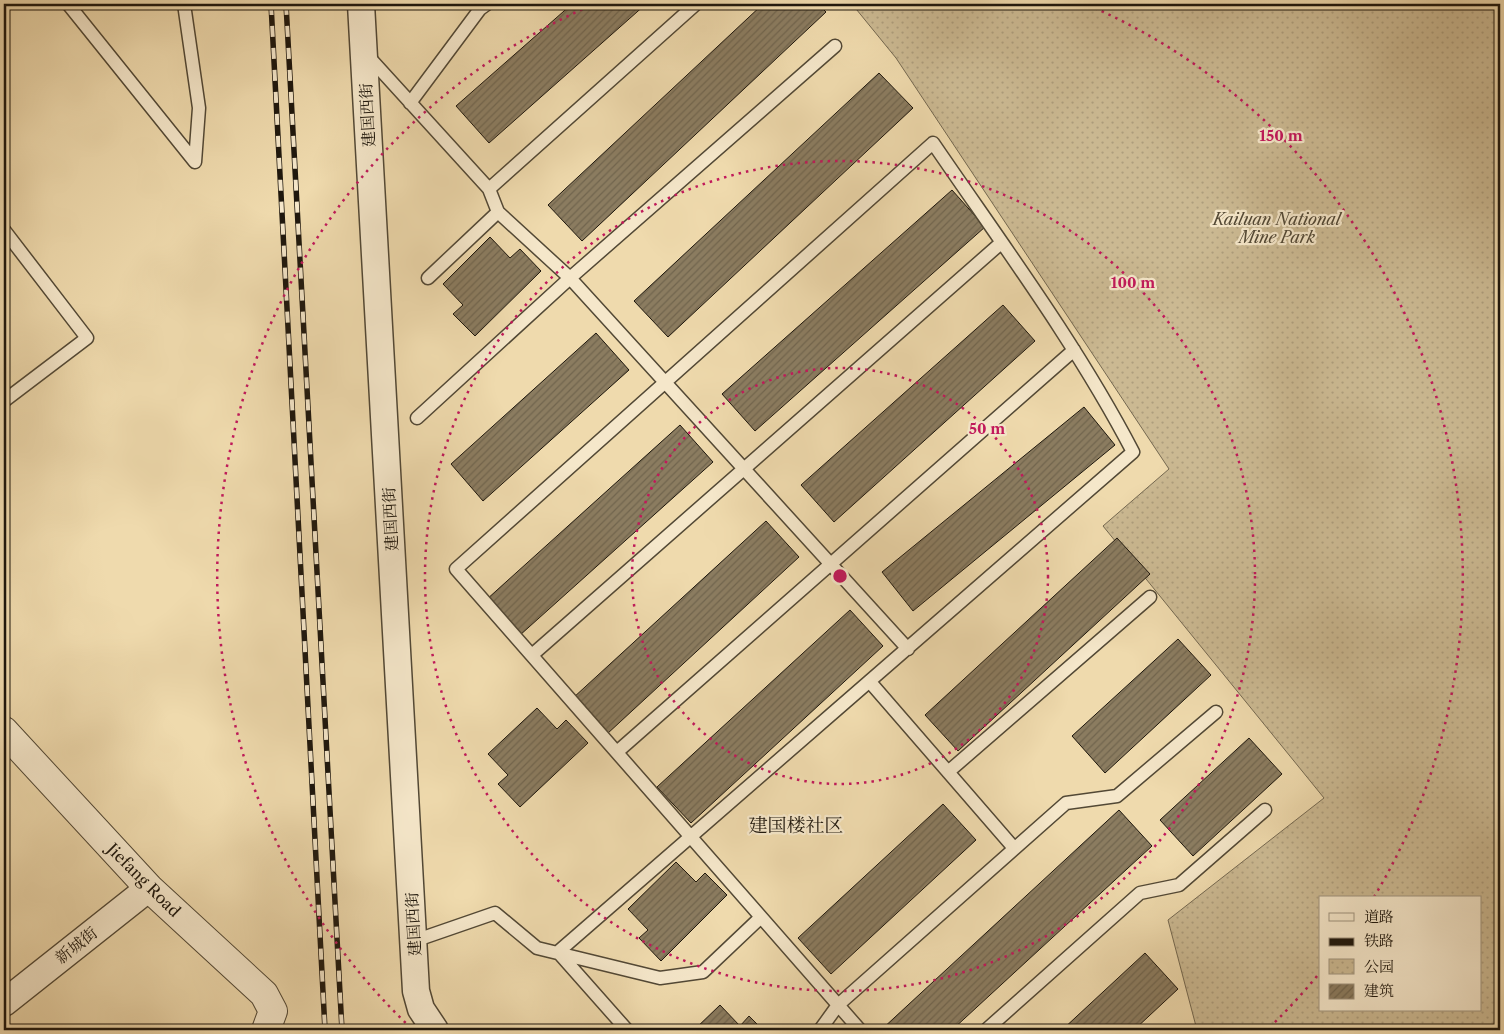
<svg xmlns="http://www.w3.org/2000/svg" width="1504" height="1034" viewBox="0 0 1504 1034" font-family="'Libre Caslon Text','Noto Serif SC',serif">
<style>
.park{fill:url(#park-dots);stroke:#746850;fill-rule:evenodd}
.building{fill:url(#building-hatch);stroke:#1e170d}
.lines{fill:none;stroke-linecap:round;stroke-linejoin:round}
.service-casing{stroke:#524835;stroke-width:15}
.minor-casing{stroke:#524835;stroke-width:29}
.tertiary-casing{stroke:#524835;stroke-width:30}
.service{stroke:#f5e7ca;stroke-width:12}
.minor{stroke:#f5e7ca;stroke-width:26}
.tertiary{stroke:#f5e7ca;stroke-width:28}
.rail-casing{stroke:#1e170d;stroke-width:5.5}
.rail{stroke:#f5e7ca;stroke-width:4;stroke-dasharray:11;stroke-linecap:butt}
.ring{fill:none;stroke:#c2185b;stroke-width:2.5;stroke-dasharray:2.5 5}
.labels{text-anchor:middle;stroke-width:4.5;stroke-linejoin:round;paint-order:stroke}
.street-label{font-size:16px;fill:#1e170d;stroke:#f5e7ca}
.park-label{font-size:16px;font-style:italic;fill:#524835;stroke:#f5e7ca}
.quarter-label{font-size:19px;fill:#1e170d;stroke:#f5e7ca}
.centre{fill:#c2185b;stroke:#f5e7ca;stroke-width:2.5}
.ring-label{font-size:15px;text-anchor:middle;font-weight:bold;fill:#c2185b;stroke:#f5e7ca;stroke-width:4.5;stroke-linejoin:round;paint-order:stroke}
</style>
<defs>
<pattern id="park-dots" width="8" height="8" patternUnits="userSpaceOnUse" patternTransform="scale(1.25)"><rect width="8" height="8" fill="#cbb992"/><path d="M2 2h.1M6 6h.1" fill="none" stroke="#ae9e7d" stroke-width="1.8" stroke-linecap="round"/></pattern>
<pattern id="building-hatch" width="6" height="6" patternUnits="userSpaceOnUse" patternTransform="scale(1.25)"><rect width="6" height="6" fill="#8b7c60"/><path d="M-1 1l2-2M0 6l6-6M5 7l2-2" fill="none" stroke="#71654e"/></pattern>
</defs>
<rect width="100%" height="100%" fill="#efdaad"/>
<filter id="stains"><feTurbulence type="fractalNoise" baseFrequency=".004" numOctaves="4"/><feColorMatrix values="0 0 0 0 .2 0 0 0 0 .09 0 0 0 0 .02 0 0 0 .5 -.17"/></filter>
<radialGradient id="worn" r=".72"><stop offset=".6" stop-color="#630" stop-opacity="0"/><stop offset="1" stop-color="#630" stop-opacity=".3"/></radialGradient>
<path class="park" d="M852,4H1500V1030H1197L1168,920L1324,798L1103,526L1169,469L896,58ZM1320,898H1480V1010H1320Z"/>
<path class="building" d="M572,4H646L489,143L456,106Z
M763,4H818L826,12L582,241L548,205Z
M879,73L913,108L668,337L634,301Z
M952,190L985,227L755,431L722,394Z
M490,237L510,258L520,249L541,271L475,336L453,314L463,305L443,284Z
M1003,305L1035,341L834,522L801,485Z
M596,333L629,370L483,501L451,464Z
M1084,407L1115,445L913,611L882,572Z
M680,425L713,462L519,636L486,600Z
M766,521L799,557L607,734L573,698Z
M1117,538L1150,574L958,751L925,715Z
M850,610L883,646L691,823L657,787Z
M1178,639L1211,675L1105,773L1072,736Z
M537,708L557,729L566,720L588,743L520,807L498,784L508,775L488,754Z
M1249,738L1282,774L1193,856L1160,820Z
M943,804L976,840L831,974L798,938Z
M1119,810L1152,846L952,1030H881Z
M676,862L696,882L705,873L727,895L661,961L639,938L648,930L628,909Z
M1145,953L1178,989L1134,1030H1062Z
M720,1005L740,1026L749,1016L763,1030H694Z"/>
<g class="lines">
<g class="service-casing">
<path id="service" d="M68,4L195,162L199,108L184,4
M367,55L489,189L498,212L570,278L908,649
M410,103L480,9L487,4
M489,189L696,4
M4,230L87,338L4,401
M428,278L498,212
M417,418L570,278L835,46
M532,655L1001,243
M870,682L1014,848
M617,752L1074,350
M948,772L1150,597
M414,941L495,913L537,948L660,978L703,972L761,917
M627,1030L558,952C749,785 942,619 1133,452C1076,343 1002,244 933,143L456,569L860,1030
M820,1030L838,1005L1066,803L1117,796L1216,712
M986,1030L1140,893L1179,885L1265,810"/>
</g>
<g class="minor-casing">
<path id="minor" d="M361,4L416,991L421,1009L435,1030
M4,1003L149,888"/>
</g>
<g class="tertiary-casing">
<path id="tertiary" d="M4,731L149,888L264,994L273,1011L266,1030"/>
</g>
<use href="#service" class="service"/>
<use href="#minor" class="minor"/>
<use href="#tertiary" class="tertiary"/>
<g class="rail-casing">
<path id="rail" d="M271,4L325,1030
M286,4L342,1030"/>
</g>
<use href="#rail" class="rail"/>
</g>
<g class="ring">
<circle cx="840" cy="576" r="208"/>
<circle cx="840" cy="576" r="415"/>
<path d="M1317 976A623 623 0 0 1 1269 1028M411 1028A623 623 0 0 1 592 5M1088 5A623 623 0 0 1 1374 897"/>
</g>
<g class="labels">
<g class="street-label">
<text transform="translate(367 115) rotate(-93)" y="6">建国西街</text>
<text transform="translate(390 519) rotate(-93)" y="6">建国西街</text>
<text transform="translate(144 880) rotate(45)" y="6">Jiefang Road</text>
<text transform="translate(413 924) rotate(-93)" y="6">建国西街</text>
<text transform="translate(76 945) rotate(-38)" y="6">新城街</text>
</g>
<g class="park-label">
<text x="1277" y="225">Kailuan National<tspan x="1277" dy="18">Mine Park</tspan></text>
</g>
<g class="quarter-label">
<text x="796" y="832">建国楼社区</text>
</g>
</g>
<circle cx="840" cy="576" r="8" class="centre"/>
<g class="ring-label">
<text x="1281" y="141">150 m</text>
<text x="1133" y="288">100 m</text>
<text x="987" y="434">50 m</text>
</g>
<rect width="1504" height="1034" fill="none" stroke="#efdaad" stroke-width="20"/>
<rect x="5" y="5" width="1494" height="1024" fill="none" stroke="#1e170d" stroke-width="2.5"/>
<rect x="10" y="10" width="1484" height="1014" fill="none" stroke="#1e170d"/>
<rect x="1319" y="896" width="162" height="115" fill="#f5e7ca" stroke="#9f947e"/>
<rect x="1329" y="913" width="25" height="8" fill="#f5e7ca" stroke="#9f947e"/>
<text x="1364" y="922" font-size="15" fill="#1e170d">道路</text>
<rect x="1329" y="938" width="25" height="8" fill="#1e170d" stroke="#9f947e"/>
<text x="1364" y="946" font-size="15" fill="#1e170d">铁路</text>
<rect x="1329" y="959" width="25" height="15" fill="url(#park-dots)" stroke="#9f947e"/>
<text x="1364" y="972" font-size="15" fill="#1e170d">公园</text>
<rect x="1329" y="984" width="25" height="15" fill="url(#building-hatch)" stroke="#9f947e"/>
<text x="1364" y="996" font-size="15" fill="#1e170d">建筑</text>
<rect width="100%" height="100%" filter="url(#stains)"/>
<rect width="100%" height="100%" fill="url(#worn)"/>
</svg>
